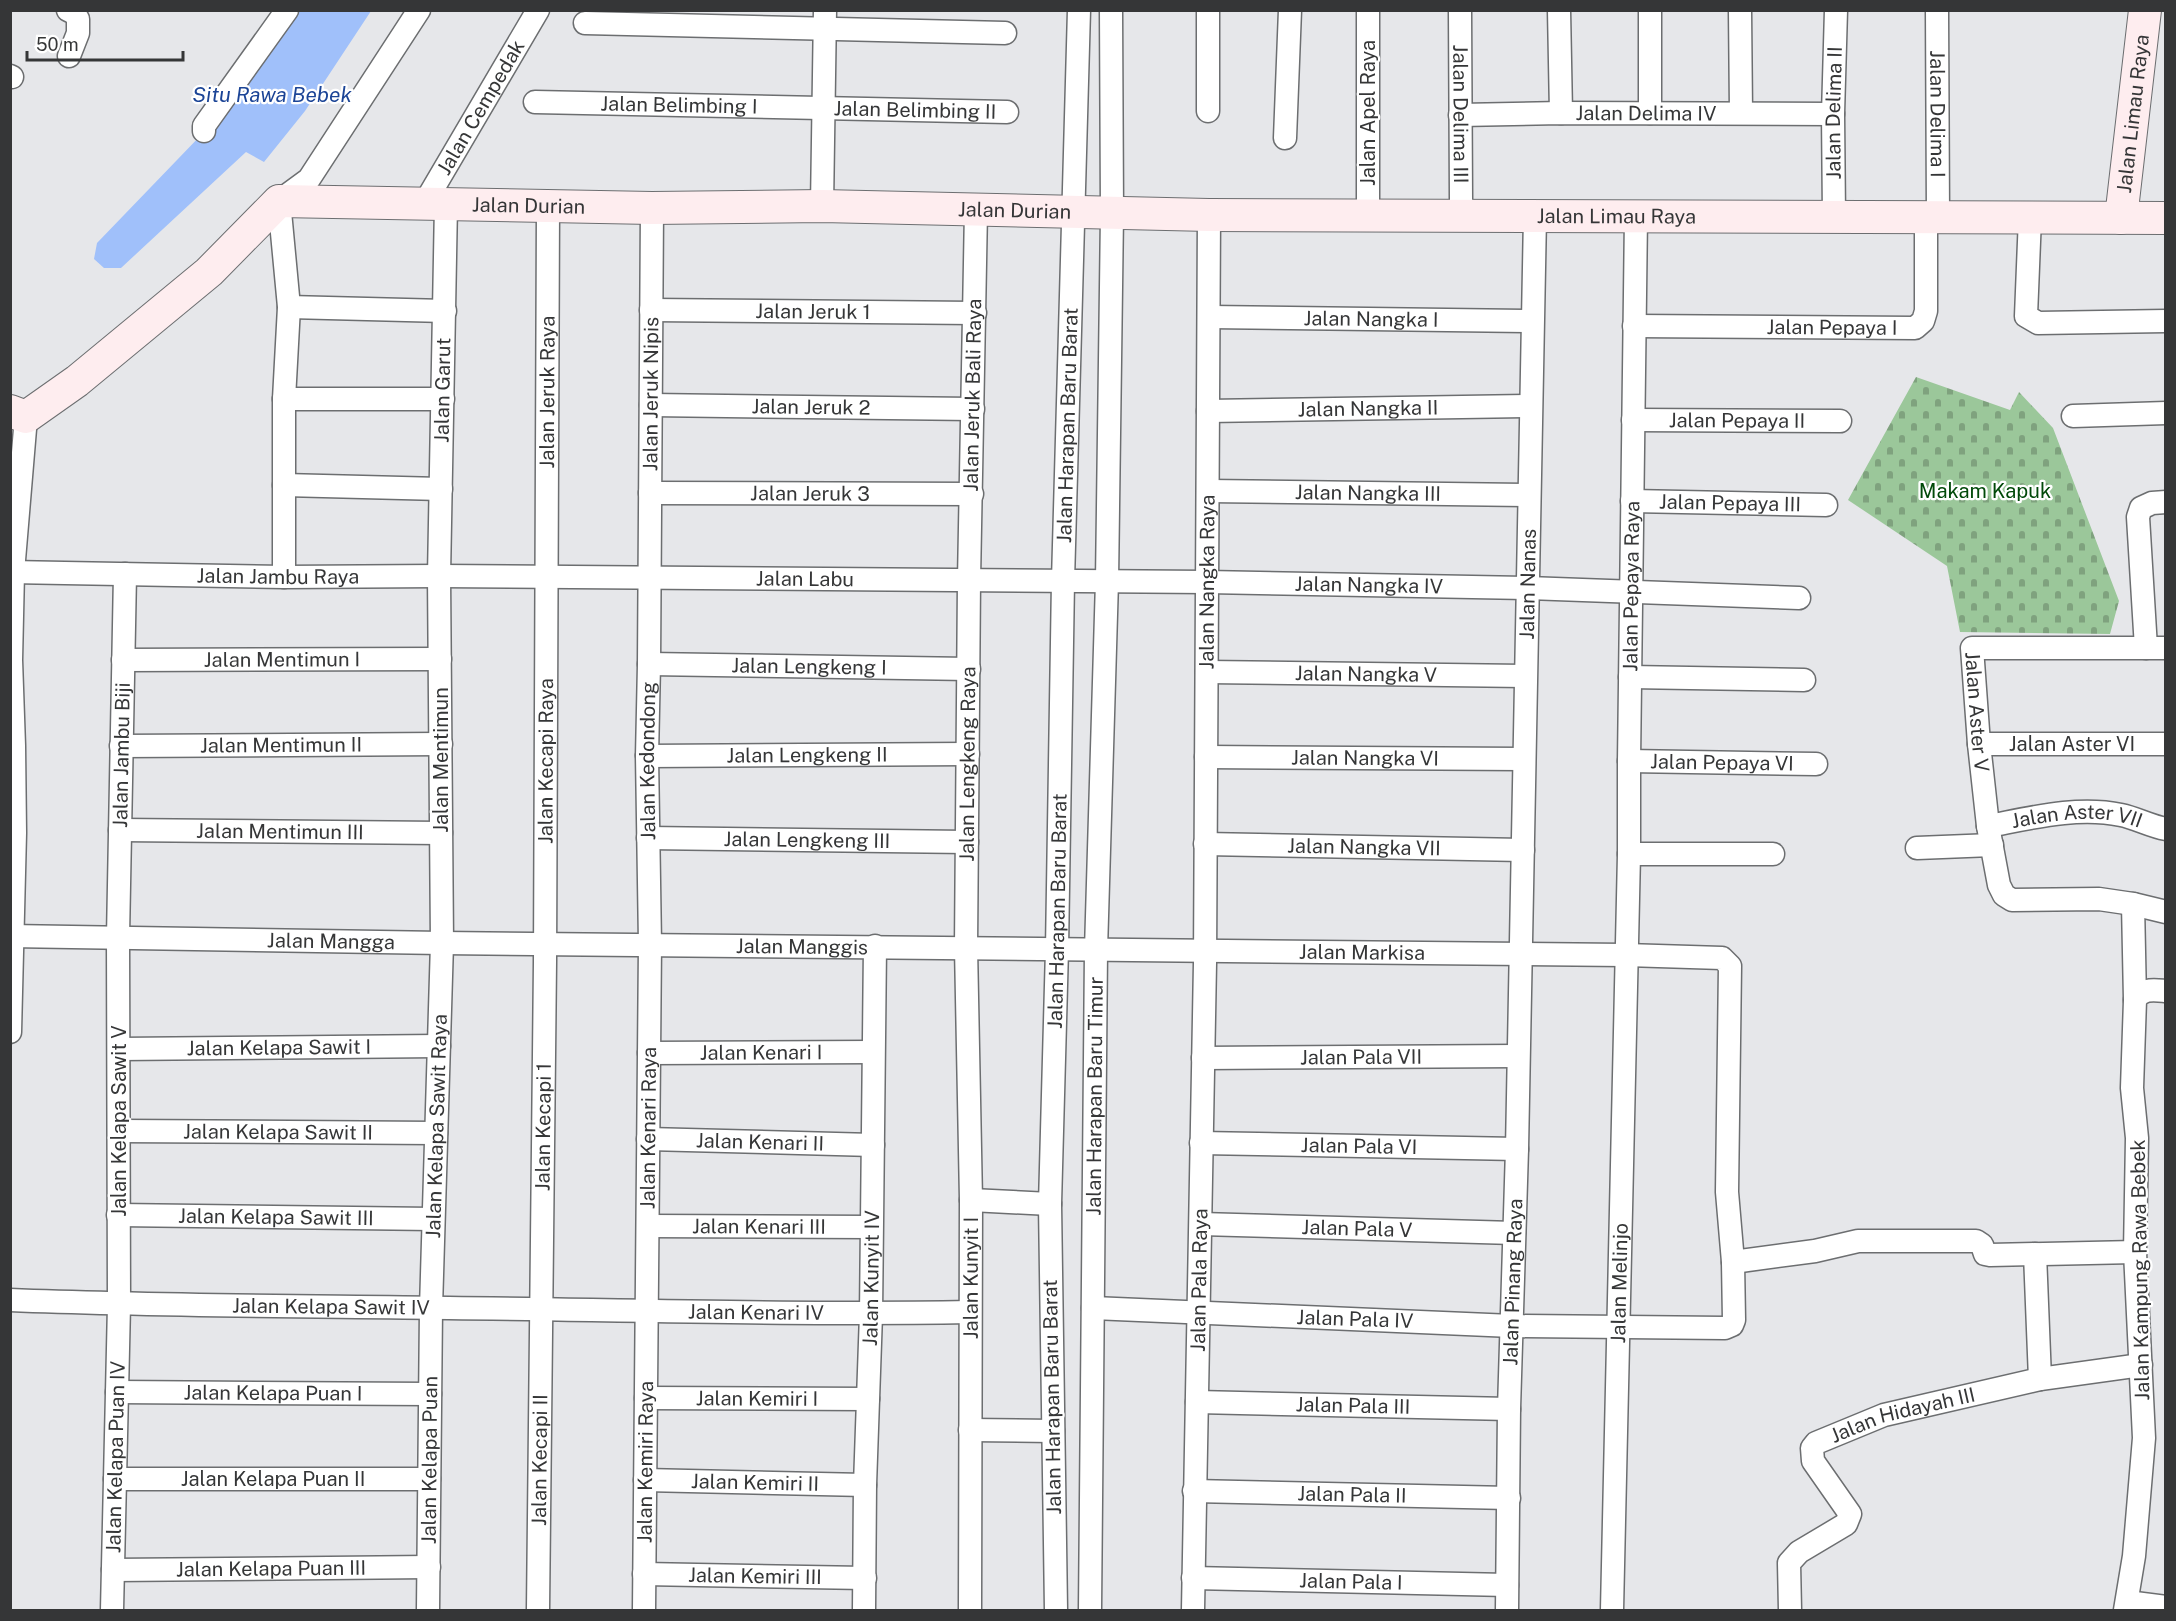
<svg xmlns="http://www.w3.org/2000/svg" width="2176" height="1621" viewBox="0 0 2176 1621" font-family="'Public Sans',sans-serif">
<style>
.cemetery{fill:url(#cemetery-stones)}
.water{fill:#a0c0fa}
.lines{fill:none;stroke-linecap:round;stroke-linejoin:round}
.street-casing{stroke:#6c6e70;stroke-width:25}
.secondary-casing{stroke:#6c6e70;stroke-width:34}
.street{stroke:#fff;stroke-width:22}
.secondary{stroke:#feedef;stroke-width:32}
.labels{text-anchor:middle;stroke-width:4.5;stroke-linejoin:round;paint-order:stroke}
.street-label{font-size:20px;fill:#353637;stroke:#fff}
.park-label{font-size:20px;fill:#014909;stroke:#fff}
.water-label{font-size:21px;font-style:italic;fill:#1b4496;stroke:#fff}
</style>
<defs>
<pattern id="cemetery-stones" width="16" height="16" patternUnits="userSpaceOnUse" patternTransform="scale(1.5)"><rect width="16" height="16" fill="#9bc79a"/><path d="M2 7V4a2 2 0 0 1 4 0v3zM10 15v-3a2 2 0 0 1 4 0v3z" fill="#7fa27e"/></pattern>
</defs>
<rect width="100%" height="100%" fill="#e6e7ea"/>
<path class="cemetery" d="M1916,377L2010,410L2019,392L2053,428L2119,601L2110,634L1960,632L1947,566L1848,500Z"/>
<path class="water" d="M289,11H371L305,111L264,162L246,152L121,268H104L94,259L97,243L203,133Z"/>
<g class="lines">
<g class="street-casing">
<g id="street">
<path d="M68,10L74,13L78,19V33L69,56"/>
<path d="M1208,10V111"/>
<path id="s1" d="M1460,10L1461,200L1464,215"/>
<path d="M1559,10L1561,113"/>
<path d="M1650,10V113"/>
<path d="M1740,10L1741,113"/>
<path id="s2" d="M1937,10L1938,217"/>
<path d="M585,23L1005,33"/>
<path d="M10,76L12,77"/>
<path id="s3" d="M535,102L1007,112"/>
<path id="s4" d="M1460,115L1561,113L1833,114"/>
<path d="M204,131V126L287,10"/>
<path d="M1285,138L1290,10"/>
<path id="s5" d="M424,204L538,10"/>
<path d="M822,206L825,10"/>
<path d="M1368,215V10"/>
<path id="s6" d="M1834,217L1833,114L1836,10"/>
<path d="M2030,217L2026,316L2038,323L2166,321"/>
<path d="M289,307L445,311"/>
<path id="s7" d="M651,310L975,313"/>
<path id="s8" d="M1209,317L1532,321"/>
<path id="s9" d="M1634,326L1915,328L1923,321L1926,311V217"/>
<path d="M284,399H443"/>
<path id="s10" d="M651,405L973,409"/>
<path id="s11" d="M1208,411L1530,406"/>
<path d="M2073,416L2166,413"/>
<path id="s12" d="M1633,420L1840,421"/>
<path d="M284,485L441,489"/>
<path id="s13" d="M1208,491L1529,495"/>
<path id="s14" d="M650,493L972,494"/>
<path id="s15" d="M1632,501L1826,505"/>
<path id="s16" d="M10,572L284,577L439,576L1207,582L1528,588L1799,598"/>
<path d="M284,577V399L289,307L279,201L309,179L419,10"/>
<path d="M2146,648L2138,517L2141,508L2152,503L2166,502"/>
<path id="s17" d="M2166,648H1972L1979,744L1988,826L1999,885L2004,895L2012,900L2099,899L2133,904L2166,912"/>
<path id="s18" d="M123,660L440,659"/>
<path id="s19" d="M649,664L969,669"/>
<path id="s20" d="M1207,672L1525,676"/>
<path d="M1630,677L1804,680"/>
<path id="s21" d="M1979,744H2166"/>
<path id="s22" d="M121,746L441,744"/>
<path id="s23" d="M647,756L968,754"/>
<path id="s24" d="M1206,757L1523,759"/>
<path id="s25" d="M1629,761L1816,764"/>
<path id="s26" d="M1988,826C2031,818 2077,806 2121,815C2136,818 2150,826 2166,829"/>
<path id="s27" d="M120,830L441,833"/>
<path id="s28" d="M648,838L967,842"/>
<path id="s29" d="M1205,844L1523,850"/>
<path d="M1917,848L1992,845"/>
<path d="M1629,854H1773"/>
<path d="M2133,904L2135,1000"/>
<path id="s30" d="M10,936L442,943L1626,955L1722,958L1730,966L1727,1192L1733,1262L1734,1320L1732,1325L1725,1328L1512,1326L1093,1308"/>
<path d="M10,1032L15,833L14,746L11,660L13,572L26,417"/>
<path id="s31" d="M119,1049L439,1046"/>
<path id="s32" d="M649,1053L873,1052"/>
<path id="s33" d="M1203,1058L1518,1056"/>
<path id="s34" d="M119,1131L436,1133"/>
<path id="s35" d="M648,1139L873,1145"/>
<path id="s36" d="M1201,1143L1517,1149"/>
<path d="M971,1200L1050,1204"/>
<path id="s37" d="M118,1215L433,1219"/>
<path id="s38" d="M1201,1224L1514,1233"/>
<path id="s39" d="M648,1226L871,1227"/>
<path d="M1733,1262L1815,1251L1858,1241H1976L1982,1245L1985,1254L1990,1255L2135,1252"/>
<path id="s40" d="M10,1300C157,1306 303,1306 449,1308C623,1310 797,1315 970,1312"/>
<path d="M2040,1379L2141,1365"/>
<path id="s41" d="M117,1392L430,1394"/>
<path id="s42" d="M646,1398L868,1399"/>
<path id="s43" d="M1197,1402L1509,1409"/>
<path d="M970,1430L1053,1431"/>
<path id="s44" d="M115,1479H429"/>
<path id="s45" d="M645,1480L865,1485"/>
<path id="s46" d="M1194,1491L1509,1498"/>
<path id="s47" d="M113,1570L429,1567"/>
<path id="s48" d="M644,1574L865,1578"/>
<path id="s49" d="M1193,1578L1507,1585"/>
<path d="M2127,1602L2166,1607"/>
<path id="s50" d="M112,1610L119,1305L118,937L125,574"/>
<path id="s51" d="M428,1610L431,1308L442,943L439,576L446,204"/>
<path id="s52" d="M538,1610L545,962L548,207"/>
<path id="s53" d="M644,1610L650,944L647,756L649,664L652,208"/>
<path id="s54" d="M864,1610L865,1485L871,1314L875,946"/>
<path id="s55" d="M970,1610L971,1200L966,947L969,580L976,210"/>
<path id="s56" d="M1056,1610L1050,1204L1057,949L1063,581L1079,10"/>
<path id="s57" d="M1090,1610L1096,950L1107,581L1112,214L1111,10"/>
<path id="s58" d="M1193,1610L1205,963L1209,215"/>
<path id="s59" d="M1507,1610L1509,1409L1517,1149L1535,216"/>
<path id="s60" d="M1612,1610L1629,854V761L1636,216"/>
<path id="s61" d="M1790,1610L1789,1563L1799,1552L1846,1524L1850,1514L1813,1461L1812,1448L1816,1443L1884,1415L2040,1379L2035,1254"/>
<path d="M2125,1610L2134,1556L2144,1438L2135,1252L2137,1138L2132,1088L2135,1000C2142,988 2153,990 2166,991"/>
</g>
</g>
<g class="secondary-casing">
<g id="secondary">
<path id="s62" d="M2121,218L2145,10"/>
<path id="s63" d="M10,411L26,417L77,381L209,272L279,201L652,208L822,206L1209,215L2166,218"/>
</g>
</g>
<use href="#street" class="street"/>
<use href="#secondary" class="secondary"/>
</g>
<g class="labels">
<g class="street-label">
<text dy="7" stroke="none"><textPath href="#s3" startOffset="144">Jalan Belimbing I</textPath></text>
<text dy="7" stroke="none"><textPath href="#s5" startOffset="112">Jalan Cempedak</textPath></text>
<text dy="7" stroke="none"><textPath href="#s3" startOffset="380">Jalan Belimbing II</textPath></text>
<text transform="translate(1368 113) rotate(-90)" y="7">Jalan Apel Raya</text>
<text dy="7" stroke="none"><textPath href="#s1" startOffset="104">Jalan Delima III</textPath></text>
<text dy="7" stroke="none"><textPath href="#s4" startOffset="186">Jalan Delima IV</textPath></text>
<text dy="7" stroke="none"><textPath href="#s6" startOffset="104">Jalan Delima II</textPath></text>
<text dy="7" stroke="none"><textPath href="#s2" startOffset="104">Jalan Delima I</textPath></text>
<text dy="7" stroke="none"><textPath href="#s62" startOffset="105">Jalan Limau Raya</textPath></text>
<text dy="7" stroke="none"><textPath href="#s63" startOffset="600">Jalan Durian</textPath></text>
<text dy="7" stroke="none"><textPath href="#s63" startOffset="1086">Jalan Durian</textPath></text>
<text dy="7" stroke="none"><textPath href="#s63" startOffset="1688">Jalan Limau Raya</textPath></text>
<text dy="7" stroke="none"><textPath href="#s7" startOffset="162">Jalan Jeruk 1</textPath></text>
<text dy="7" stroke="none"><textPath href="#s8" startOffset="162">Jalan Nangka I</textPath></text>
<text dy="7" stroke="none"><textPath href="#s9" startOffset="198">Jalan Pepaya I</textPath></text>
<text dy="7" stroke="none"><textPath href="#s51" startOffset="1220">Jalan Garut</textPath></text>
<text dy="7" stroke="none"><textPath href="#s52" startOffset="1218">Jalan Jeruk Raya</textPath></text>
<text dy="7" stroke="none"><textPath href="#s53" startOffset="1216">Jalan Jeruk Nipis</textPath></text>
<text dy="7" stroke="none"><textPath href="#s55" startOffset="1215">Jalan Jeruk Bali Raya</textPath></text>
<text dy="7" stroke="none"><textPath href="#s10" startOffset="160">Jalan Jeruk 2</textPath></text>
<text dy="7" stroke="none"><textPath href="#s11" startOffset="160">Jalan Nangka II</textPath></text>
<text dy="7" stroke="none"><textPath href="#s12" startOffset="104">Jalan Pepaya II</textPath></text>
<text dy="7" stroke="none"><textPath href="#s56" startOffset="1185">Jalan Harapan Baru Barat</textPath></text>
<text dy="7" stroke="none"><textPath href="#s14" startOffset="160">Jalan Jeruk 3</textPath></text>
<text dy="7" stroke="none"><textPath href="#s13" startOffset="160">Jalan Nangka III</textPath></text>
<text dy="7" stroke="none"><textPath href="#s15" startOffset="98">Jalan Pepaya III</textPath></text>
<text dy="7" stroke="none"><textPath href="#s16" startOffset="268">Jalan Jambu Raya</textPath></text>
<text dy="7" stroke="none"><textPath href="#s16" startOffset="795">Jalan Labu</textPath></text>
<text dy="7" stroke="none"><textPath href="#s58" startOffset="1028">Jalan Nangka Raya</textPath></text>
<text dy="7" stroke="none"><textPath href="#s16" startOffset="1359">Jalan Nangka IV</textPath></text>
<text dy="7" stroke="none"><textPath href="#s59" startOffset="1026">Jalan Nanas</textPath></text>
<text dy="7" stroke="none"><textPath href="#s60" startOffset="1024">Jalan Pepaya Raya</textPath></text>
<text dy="7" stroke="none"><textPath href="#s18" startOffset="159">Jalan Mentimun I</textPath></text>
<text dy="7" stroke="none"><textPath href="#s19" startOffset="160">Jalan Lengkeng I</textPath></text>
<text dy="7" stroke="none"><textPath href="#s20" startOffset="159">Jalan Nangka V</textPath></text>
<text dy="7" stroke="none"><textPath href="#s17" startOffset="258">Jalan Aster V</textPath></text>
<text dy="7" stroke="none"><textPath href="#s21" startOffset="93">Jalan Aster VI</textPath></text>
<text dy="7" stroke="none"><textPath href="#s22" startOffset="160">Jalan Mentimun II</textPath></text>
<text dy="7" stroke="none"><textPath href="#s50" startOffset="855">Jalan Jambu Biji</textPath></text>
<text dy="7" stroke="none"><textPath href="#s23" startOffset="160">Jalan Lengkeng II</textPath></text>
<text dy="7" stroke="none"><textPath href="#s24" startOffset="159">Jalan Nangka VI</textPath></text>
<text transform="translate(441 760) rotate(-90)" y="7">Jalan Mentimun</text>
<text dy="7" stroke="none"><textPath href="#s52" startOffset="849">Jalan Kecapi Raya</textPath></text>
<text dy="7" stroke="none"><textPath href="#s53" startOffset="849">Jalan Kedondong</textPath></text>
<text dy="7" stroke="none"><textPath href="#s25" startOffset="93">Jalan Pepaya VI</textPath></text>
<text dy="7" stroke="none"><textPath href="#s55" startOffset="846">Jalan Lengkeng Raya</textPath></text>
<text dy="7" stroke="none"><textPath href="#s26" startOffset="90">Jalan Aster VII</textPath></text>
<text dy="7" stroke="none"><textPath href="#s27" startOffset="160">Jalan Mentimun III</textPath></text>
<text dy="7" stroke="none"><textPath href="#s28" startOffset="159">Jalan Lengkeng III</textPath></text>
<text dy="7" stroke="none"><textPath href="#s29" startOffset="159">Jalan Nangka VII</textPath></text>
<text dy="7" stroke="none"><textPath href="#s56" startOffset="699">Jalan Harapan Baru Barat</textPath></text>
<text dy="7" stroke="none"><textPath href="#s30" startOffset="321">Jalan Mangga</textPath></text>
<text dy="7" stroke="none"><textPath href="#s30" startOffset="792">Jalan Manggis</textPath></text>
<text dy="7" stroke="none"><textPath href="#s30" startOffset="1352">Jalan Markisa</textPath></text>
<text dy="7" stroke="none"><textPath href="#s31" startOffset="160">Jalan Kelapa Sawit I</textPath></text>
<text dy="7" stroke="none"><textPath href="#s32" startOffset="112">Jalan Kenari I</textPath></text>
<text dy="7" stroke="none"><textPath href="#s33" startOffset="158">Jalan Pala VII</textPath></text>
<text dy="7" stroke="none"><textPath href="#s57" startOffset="514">Jalan Harapan Baru Timur</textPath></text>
<text transform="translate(119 1121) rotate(-90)" y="7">Jalan Kelapa Sawit V</text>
<text dy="7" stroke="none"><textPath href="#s51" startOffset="484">Jalan Kelapa Sawit Raya</textPath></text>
<text dy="7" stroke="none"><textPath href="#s52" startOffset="483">Jalan Kecapi 1</textPath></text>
<text dy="7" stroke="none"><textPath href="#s53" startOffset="482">Jalan Kenari Raya</textPath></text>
<text dy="7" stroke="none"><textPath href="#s34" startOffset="159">Jalan Kelapa Sawit II</textPath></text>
<text dy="7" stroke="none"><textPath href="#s35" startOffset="112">Jalan Kenari II</textPath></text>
<text dy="7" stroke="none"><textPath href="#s36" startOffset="158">Jalan Pala VI</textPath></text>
<text dy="7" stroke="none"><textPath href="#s37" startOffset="158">Jalan Kelapa Sawit III</textPath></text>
<text dy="7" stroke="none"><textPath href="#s39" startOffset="111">Jalan Kenari III</textPath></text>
<text dy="7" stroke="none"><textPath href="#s38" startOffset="156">Jalan Pala V</textPath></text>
<text transform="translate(2140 1270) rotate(-91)" y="7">Jalan Kampung Rawa Bebek</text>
<text dy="7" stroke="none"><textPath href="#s54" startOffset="332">Jalan Kunyit IV</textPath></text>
<text dy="7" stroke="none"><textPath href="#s55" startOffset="332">Jalan Kunyit I</textPath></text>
<text dy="7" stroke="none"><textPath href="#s58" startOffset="330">Jalan Pala Raya</textPath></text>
<text dy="7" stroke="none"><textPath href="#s59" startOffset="328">Jalan Pinang Raya</textPath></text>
<text dy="7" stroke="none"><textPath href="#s60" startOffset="327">Jalan Melinjo</textPath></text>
<text dy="7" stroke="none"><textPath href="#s40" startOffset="321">Jalan Kelapa Sawit IV</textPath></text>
<text dy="7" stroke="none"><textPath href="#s40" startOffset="746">Jalan Kenari IV</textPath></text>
<text transform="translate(1355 1319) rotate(2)" y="7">Jalan Pala IV</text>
<text dy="7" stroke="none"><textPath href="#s41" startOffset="156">Jalan Kelapa Puan I</textPath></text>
<text transform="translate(1052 1397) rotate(-91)" y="7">Jalan Harapan Baru Barat</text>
<text dy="7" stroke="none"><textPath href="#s42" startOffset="111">Jalan Kemiri I</textPath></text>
<text dy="7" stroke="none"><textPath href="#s43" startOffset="156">Jalan Pala III</textPath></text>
<text dy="7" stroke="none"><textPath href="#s61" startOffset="303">Jalan Hidayah III</textPath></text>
<text dy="7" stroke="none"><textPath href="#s50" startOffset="153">Jalan Kelapa Puan IV</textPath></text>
<text dy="7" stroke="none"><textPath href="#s51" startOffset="150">Jalan Kelapa Puan</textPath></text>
<text dy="7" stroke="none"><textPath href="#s52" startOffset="150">Jalan Kecapi II</textPath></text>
<text dy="7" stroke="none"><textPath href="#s53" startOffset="148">Jalan Kemiri Raya</textPath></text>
<text dy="7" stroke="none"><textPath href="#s44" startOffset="158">Jalan Kelapa Puan II</textPath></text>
<text dy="7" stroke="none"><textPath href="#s45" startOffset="110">Jalan Kemiri II</textPath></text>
<text dy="7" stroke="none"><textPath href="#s46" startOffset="158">Jalan Pala II</textPath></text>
<text dy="7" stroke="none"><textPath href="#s47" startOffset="158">Jalan Kelapa Puan III</textPath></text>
<text dy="7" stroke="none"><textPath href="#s48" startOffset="111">Jalan Kemiri III</textPath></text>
<text dy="7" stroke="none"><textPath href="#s49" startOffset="158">Jalan Pala I</textPath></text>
</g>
<g class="park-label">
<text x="1985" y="498">Makam Kapuk</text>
</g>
<g class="water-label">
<text x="272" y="102">Situ Rawa Bebek</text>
</g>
</g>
<rect width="2176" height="1621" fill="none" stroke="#353637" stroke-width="24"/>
<path d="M27 51v9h156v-9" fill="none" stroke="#353637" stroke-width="3"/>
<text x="36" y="51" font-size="18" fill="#353637" stroke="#ffffff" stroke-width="4.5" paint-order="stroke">50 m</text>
</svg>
